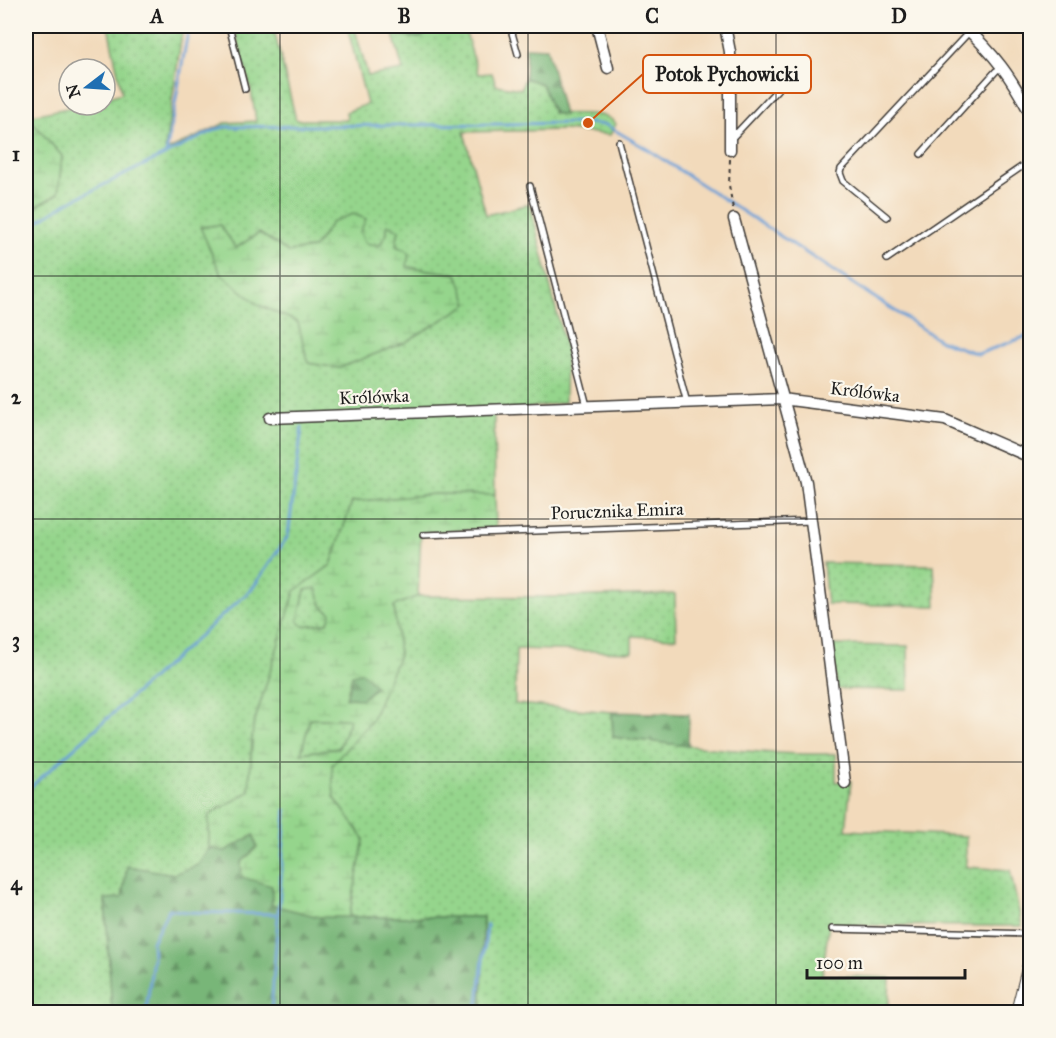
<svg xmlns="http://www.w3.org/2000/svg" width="1056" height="1038" viewBox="0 0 1056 1038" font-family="'IM FELL Great Primer',serif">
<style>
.grass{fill:url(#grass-dots);stroke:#587854;stroke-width:1.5;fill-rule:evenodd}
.forest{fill:url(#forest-firs);stroke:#4a694a;stroke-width:1.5}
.wetland{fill:url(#wetland-marsh);stroke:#587854;stroke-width:1.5;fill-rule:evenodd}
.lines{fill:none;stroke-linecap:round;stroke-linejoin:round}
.stream{stroke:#689ed5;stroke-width:3}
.service-casing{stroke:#3c3834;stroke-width:8}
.minor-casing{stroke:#3c3834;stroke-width:13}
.tertiary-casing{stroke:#3c3834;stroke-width:14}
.path{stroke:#3c3834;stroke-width:2;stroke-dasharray:4.5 4.5;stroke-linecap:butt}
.service{stroke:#fff;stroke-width:5}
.minor{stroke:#fff;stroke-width:10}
.tertiary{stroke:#fff;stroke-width:12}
.grid{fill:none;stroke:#1c1c1c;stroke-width:1.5;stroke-opacity:0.55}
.labels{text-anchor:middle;stroke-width:4.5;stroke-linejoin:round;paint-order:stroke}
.street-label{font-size:18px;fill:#1c1c1c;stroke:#fbf7ec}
.leader{fill:none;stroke:#d4530e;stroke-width:2}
.callout-dot{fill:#d4530e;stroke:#fbf7ec;stroke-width:2}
.callout{fill:#fbf7ec;stroke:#d4530e;stroke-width:2}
.callout-label{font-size:20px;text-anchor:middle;font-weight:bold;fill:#1c1c1c}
.neatline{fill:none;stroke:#1c1c1c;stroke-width:2}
.grid-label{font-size:20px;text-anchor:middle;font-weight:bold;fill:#1c1c1c}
</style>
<defs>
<pattern id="grass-dots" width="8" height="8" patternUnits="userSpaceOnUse" patternTransform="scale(1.5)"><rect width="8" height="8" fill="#95d58c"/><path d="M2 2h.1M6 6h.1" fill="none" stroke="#80b678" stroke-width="1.8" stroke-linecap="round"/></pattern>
<pattern id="forest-firs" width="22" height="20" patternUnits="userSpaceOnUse" patternTransform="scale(1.5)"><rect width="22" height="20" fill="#78b678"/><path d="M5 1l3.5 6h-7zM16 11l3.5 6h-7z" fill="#629362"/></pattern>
<pattern id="wetland-marsh" width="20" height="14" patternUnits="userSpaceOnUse" patternTransform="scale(1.5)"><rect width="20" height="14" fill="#95d58c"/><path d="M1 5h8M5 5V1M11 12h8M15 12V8" fill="none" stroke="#80b678"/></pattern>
</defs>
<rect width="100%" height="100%" fill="#fbf7ec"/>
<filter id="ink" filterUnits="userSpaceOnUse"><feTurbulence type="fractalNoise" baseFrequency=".0167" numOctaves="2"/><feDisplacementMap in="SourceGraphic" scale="12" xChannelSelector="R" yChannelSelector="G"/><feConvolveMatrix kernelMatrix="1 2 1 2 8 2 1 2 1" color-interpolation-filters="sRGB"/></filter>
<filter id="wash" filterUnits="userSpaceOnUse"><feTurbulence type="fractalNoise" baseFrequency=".008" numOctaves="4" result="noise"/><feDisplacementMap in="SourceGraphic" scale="24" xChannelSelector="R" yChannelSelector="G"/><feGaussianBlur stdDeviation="1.35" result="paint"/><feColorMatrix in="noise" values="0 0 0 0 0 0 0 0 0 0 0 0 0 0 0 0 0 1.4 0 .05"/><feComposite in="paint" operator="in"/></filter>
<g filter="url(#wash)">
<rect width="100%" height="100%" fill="#f2dabb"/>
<path class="grass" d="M108,26H183L165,149L169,150L225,123L256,121L251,90L234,26H273L296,120H347L346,112L367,104L347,26H354L368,76L403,70L393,34L415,36L431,32L441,26H464L478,74L492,73L496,85L521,89L525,78L543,84L553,113C570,115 607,109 616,124L610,135L565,130L464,132L486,215L530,204L566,350L565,402L494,414L495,495L435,494L352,502L331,565L295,592L253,727L249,792L209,815V848L198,865L174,874L127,867L122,899L105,900L112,1012H26V212L58,194L62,156L27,116L26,117V111L28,116L82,105H105V98L122,93ZM332,222L360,232L365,243L379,246L387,234V225L407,267L457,274L406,342L339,368L308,363L298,322L259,305L220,225L236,249L259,233L288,252L314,248Z
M823,563L934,565L936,606L827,604Z
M316,587L322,606L331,613L328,623L303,626L297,621L305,590Z
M675,594L676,638L632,636V652L516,649L515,704L612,712L613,737C687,746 762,755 836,754V782L851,781L846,830L966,836V867L1010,870L1022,926L829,925L822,975L890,978L888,1012H482L483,917H349L364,839L334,797L331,765L371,721L399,655L394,605L418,596L556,597Z
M832,645L908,646L909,690L837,689Z
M310,719H350L339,748L301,753Z"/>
<path class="forest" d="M391,26H441L419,38L393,34Z
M526,47L547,48L564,115L553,113L542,84L525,78Z
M362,672L376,686L362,699L346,698L352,675Z
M612,712L689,714L688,746L613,737Z
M254,834L257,847L241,863L272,886V905L320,917H483L482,1012H112L105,899L122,898L127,866L174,874L198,865L209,848L225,851Z"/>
<path class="wetland" d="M27,116L62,156L58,194L26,212V117Z
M353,214L366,219L360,232L365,243L379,246L387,234V224L399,230L396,246L409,252L407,267L457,274L468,304L406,342L339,368L308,363L298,322L259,305L221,274L200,227L220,225L236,248L259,233L288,252L314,248L332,222Z
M435,494L495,495L496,528L421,533L418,596L394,606L399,655L371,721L332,765L334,797L364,839L349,917H320L272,905V886L242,877L241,863L257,847L254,835L225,851L209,848V815L249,792L253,727L295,591L331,565L352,502ZM316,588L322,606L331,613L328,623L303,626L298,621L305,590ZM362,672L376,687L362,699L346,698L352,675ZM310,719H350L339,748L301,753Z"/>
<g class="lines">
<path class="stream" d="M166,154L189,26
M26,229L67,203L217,129L225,127L588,123L606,125L647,149L941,341L978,354L1030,335
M26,791L252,589L288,536L302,427
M146,1012L153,958L152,942L169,909L187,912L277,914
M271,1012L286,810
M477,1012L487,925"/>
</g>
</g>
<g filter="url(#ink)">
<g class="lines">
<g class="service-casing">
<path id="service" d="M229,26L245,89
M510,26L518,54
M731,139L791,75
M619,142L687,403
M921,154L996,71L1002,67
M530,186L587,406
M887,217L843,181L840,173L841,169L970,31
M887,259L1030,161
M423,535L812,521
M832,929L1030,934"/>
</g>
<g class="minor-casing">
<path id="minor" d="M597,26L608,68
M725,26L730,52V150
M964,26C995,55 1010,75 1030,113
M734,219L806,482L845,783
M270,418L782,399L945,420L1030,457"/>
</g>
<g class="tertiary-casing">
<path id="tertiary" d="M1017,1012L1030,961"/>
</g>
<path class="path" d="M730,159L729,185L733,209"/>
<use href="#service" class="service"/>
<use href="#minor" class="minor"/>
<use href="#tertiary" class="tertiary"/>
</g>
</g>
<path class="grid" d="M280,26V1012M528,26V1012M776,26V1012M26,276H1030M26,519H1030M26,762H1030"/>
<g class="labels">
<g class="street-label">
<text transform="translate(865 392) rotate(7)" y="6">Królówka</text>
<text transform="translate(374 397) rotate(-2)" y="6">Królówka</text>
<text transform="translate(617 511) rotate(-2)" y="6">Porucznika Emira</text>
</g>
</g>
<path class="leader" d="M588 123L643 74"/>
<circle class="callout-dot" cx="588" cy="123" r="6"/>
<rect class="callout" x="643" y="55" width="168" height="38" rx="6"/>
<g class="callout-label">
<text x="727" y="81">Potok Pychowicki</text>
</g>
<rect width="1056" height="1038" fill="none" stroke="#fbf7ec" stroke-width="66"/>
<g transform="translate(87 87) rotate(253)"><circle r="28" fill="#fbf7ec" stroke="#a29f99" stroke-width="1.5"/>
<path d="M0-4.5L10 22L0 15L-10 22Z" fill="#1f6fb2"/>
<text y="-9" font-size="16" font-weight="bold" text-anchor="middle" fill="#1c1c1c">N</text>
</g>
<path d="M807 969v9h158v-9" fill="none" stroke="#1c1c1c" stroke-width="3"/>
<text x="816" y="969" font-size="18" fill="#1c1c1c" stroke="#fbf7ec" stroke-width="4.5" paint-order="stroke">100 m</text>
<rect x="33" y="33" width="990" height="972" class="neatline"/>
<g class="grid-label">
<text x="157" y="23">A</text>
<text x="404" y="23">B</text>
<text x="652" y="23">C</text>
<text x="899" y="23">D</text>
<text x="16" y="161">1</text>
<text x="16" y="404">2</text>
<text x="16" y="647">3</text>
<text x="16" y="890">4</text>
</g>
</svg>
